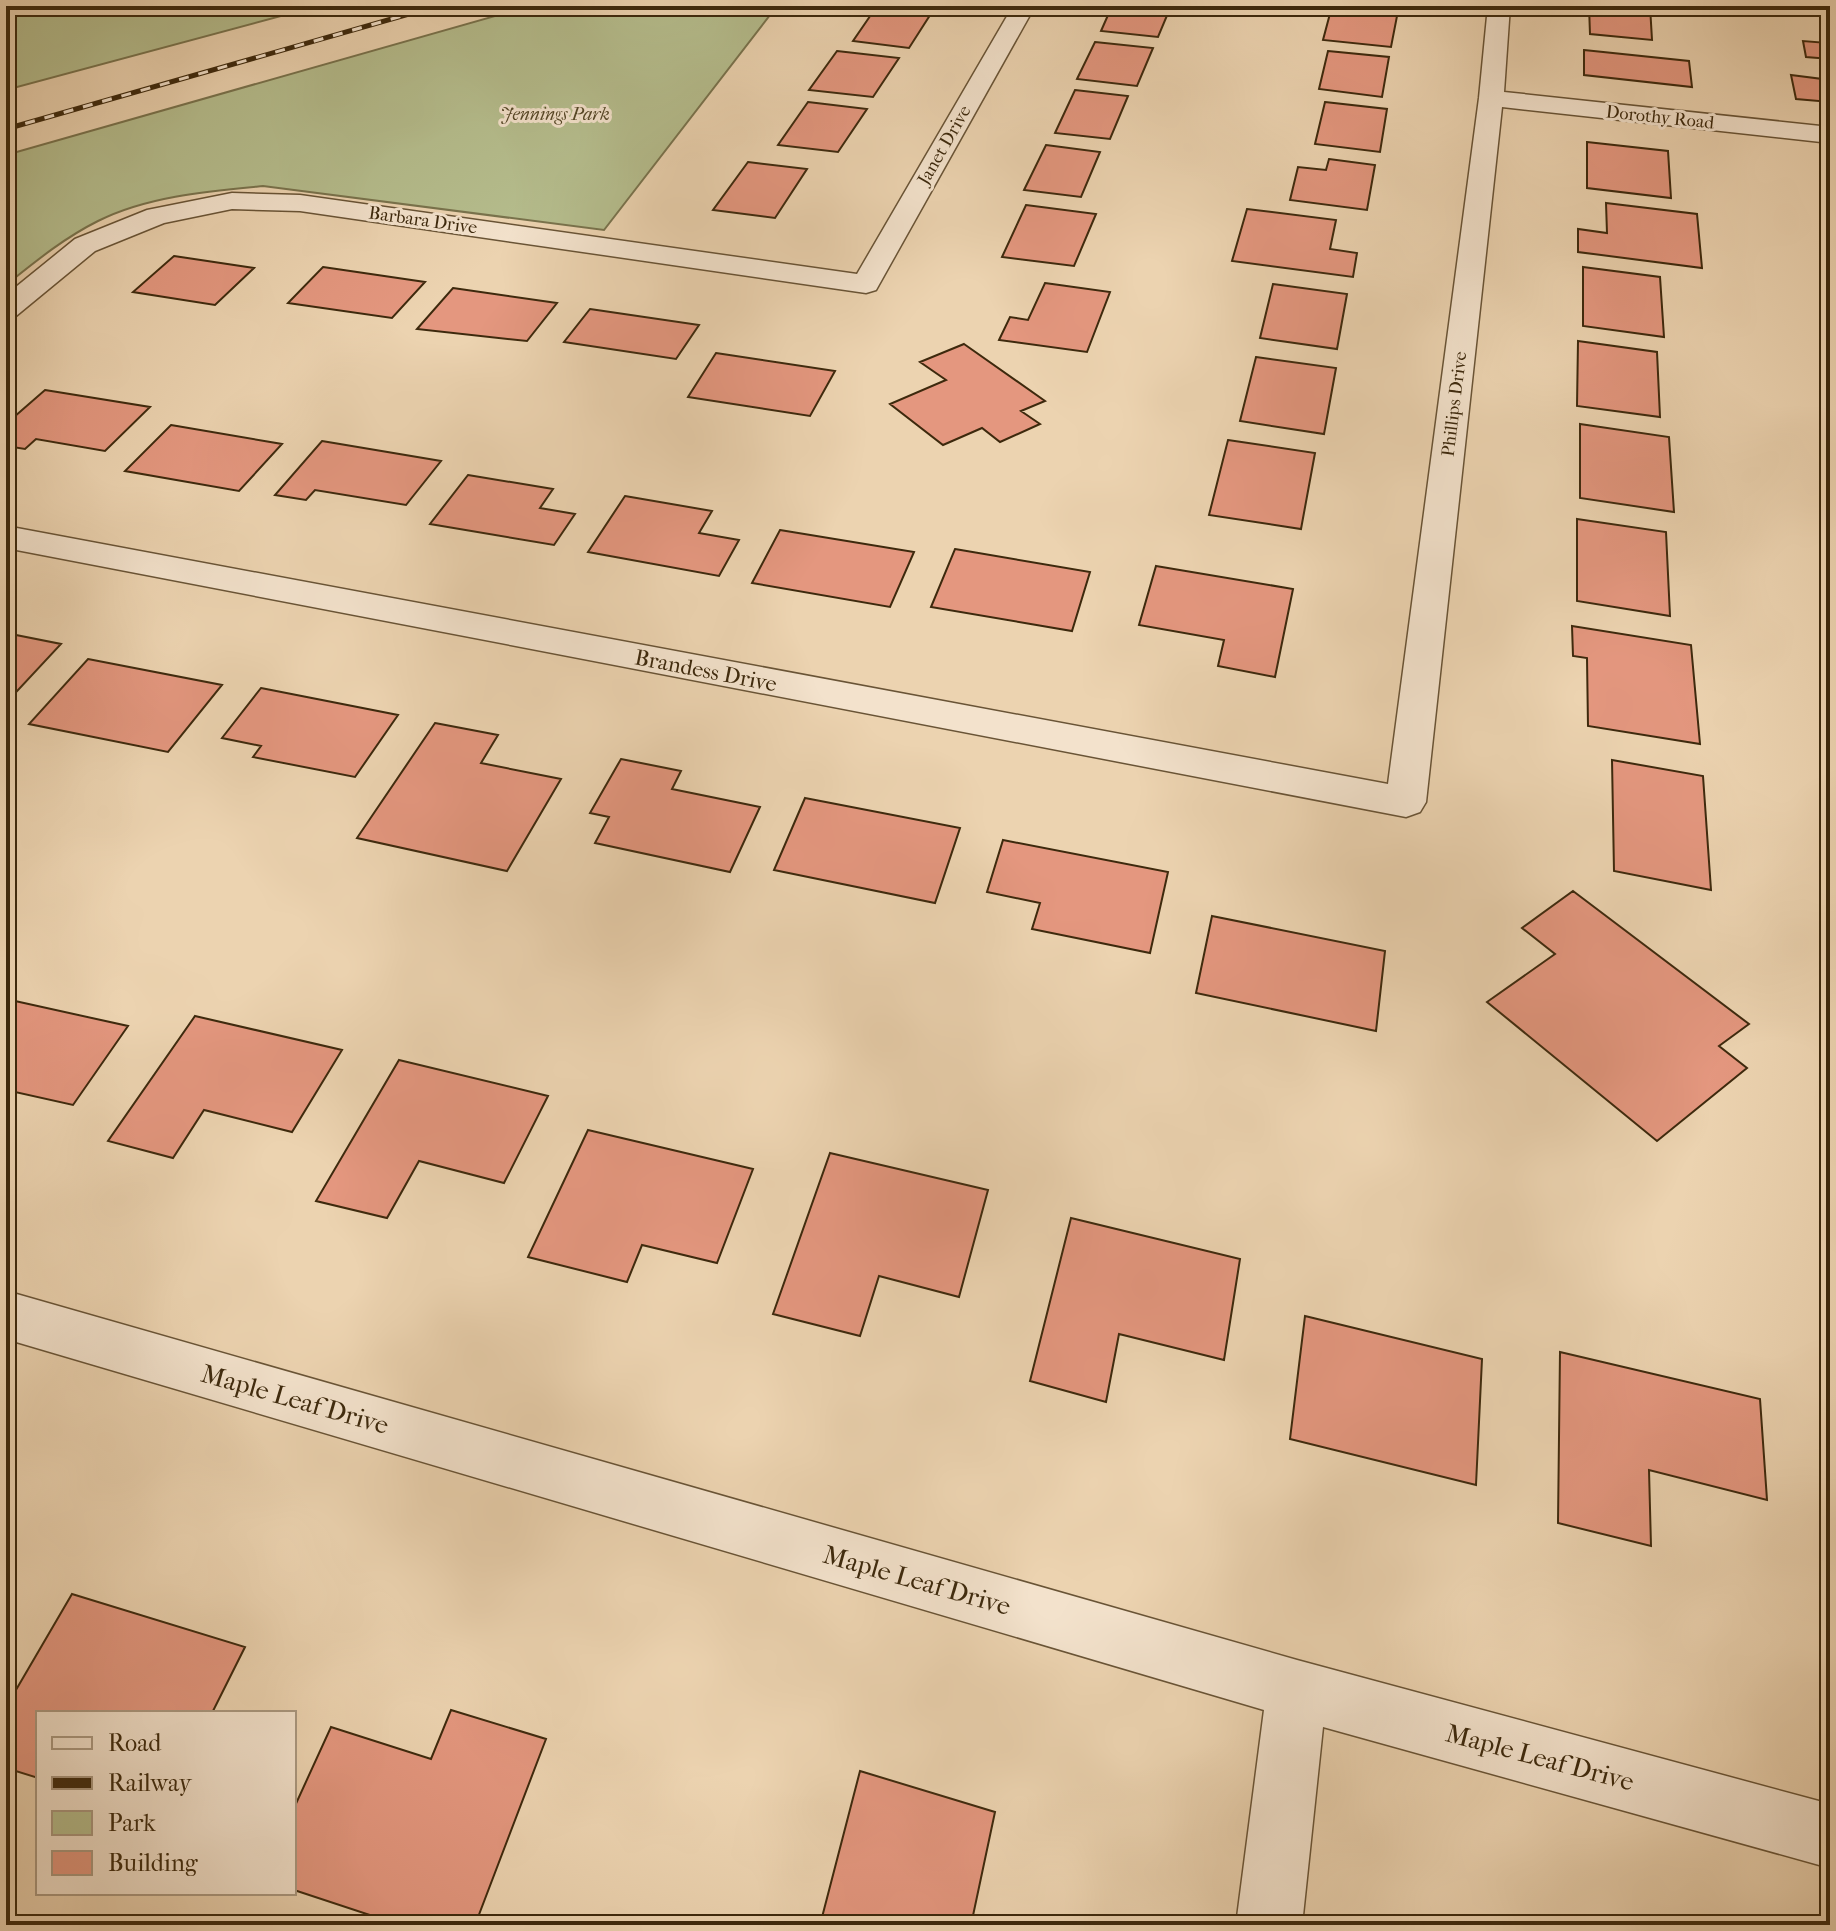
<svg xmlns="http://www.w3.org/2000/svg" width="1836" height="1931" viewBox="0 0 1836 1931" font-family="'IM FELL French Canon',serif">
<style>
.green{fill:#b5bd8d;stroke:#79734d;stroke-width:2}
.building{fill:#e4977f;stroke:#3d290d;stroke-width:2}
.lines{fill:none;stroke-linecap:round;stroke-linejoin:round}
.street-casing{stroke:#695436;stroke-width:3}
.street{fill:#f3e2cc;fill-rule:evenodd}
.rail-casing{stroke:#3d290d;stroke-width:5}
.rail{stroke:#f3e2cc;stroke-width:3;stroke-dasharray:10;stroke-linecap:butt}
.labels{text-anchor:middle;stroke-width:6;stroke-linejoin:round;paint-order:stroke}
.far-park-label{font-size:18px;font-style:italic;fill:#554727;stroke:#f3e2cc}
.far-street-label{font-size:18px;fill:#3d290d;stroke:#f3e2cc}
.street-label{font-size:22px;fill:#3d290d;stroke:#f3e2cc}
.near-street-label{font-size:26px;fill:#3d290d;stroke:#f3e2cc}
</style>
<rect width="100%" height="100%" fill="#ecd3b0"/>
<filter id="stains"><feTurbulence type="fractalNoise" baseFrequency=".0025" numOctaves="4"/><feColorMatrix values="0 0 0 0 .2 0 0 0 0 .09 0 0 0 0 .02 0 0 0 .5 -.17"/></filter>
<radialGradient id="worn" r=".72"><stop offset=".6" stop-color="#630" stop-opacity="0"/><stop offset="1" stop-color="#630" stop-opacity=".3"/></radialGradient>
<path class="green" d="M6,6H318L6,90Z
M530,6H777L604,230L263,186C210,191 147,196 98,221C64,238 36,261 6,285V155Z"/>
<path class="building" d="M877,6L932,12L909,48L853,41Z
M1112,6H1171L1158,37L1101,31Z
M1332,6L1398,11L1391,47L1323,40Z
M1589,6H1650L1652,40L1590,34Z
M1782,6H1830V14L1782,9Z
M1822,22L1830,23V59L1806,57L1803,41L1827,43Z
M1095,42L1153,48L1137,86L1077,79Z
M1584,50L1689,61L1692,87L1584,75Z
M837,51L899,58L873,97L809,90Z
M1328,51L1389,57L1382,97L1319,89Z
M1791,75L1830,80V102L1796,99Z
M1075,90L1128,96L1110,139L1055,133Z
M808,102L867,109L838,152L778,145Z
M1325,102L1387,109L1380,152L1315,144Z
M1587,142L1668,151L1671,198L1587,188Z
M1046,145L1100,152L1081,197L1024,190Z
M1329,159L1375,165L1367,210L1290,200L1298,167L1326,170Z
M748,162L807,169L775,218L713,210Z
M1606,203L1697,214L1702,268L1578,252V229L1607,233Z
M1026,205L1096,214L1074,266L1002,257Z
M1247,209L1336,220L1330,249L1357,253L1353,277L1232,261Z
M174,256L254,268L215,305L133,292Z
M323,267L425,282L392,318L288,303Z
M1583,267L1660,277L1664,337L1583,326Z
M1045,283L1110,292L1087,352L999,340L1010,317L1028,320Z
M1273,284L1347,294L1337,349L1260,338Z
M453,288L557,303L527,341L417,329Z
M590,309L699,325L676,359L564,342Z
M1578,341L1657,352L1660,417L1577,406Z
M964,344L1045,401L1021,411L1040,424L1000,442L982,428L943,445L890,404L946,380L920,362Z
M716,353L835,371L810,416L688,397Z
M1256,357L1336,368L1324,434L1240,421Z
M45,390L150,407L105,451L36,439L25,449L6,446V424Z
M1580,424L1669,437L1674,512L1580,498Z
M171,425L282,444L239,491L125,471Z
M1228,440L1315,453L1301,529L1209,515Z
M322,441L441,461L406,505L315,490L306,500L275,495Z
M468,475L553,489L540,508L575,514L554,545L430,524Z
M625,496L712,511L699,533L739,540L719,576L588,552Z
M1577,519L1666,532L1670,616L1577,601Z
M780,530L914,552L890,607L752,583Z
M955,549L1090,572L1072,631L931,607Z
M1156,566L1293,589L1275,677L1218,666L1224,640L1139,625Z
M1572,626L1691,645L1700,744L1588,726L1587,658L1573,656Z
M6,633L61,644L6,703Z
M88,659L222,685L168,752L29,724Z
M261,688L398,715L355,777L253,757L261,746L222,738Z
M435,723L498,735L481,763L561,779L507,871L357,838Z
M621,759L681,771L672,789L760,807L730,872L595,843L609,817L590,813Z
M1612,760L1703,776L1711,890L1614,871Z
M805,798L960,828L935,903L774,870Z
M1003,840L1168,872L1150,953L1032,929L1040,903L987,892Z
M1573,891L1749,1024L1719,1046L1747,1068L1657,1141L1487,1002L1555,954L1522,928Z
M1212,916L1385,951L1376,1031L1196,993Z
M6,999L128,1026L73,1105L6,1090Z
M195,1016L342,1050L292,1132L204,1110L173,1158L108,1141Z
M399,1060L548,1096L504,1183L419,1161L387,1218L316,1201Z
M588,1130L753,1169L717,1263L642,1245L627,1282L528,1257Z
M830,1153L988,1190L959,1297L879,1276L860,1336L773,1314Z
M1071,1218L1240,1259L1224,1360L1119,1334L1106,1402L1030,1381Z
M1305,1316L1482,1359L1476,1485L1290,1439Z
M1560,1352L1760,1399L1767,1500L1649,1470L1651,1546L1558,1523Z
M1823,1419L1830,1421V1487Z
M72,1594L245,1647L212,1713H38V1778L6,1768V1707Z
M451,1710L546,1739L475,1925H400L294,1890V1808L331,1727L431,1759Z
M860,1771L995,1812L971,1925H820Z"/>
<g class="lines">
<g class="street-casing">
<path id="street" d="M1013,6H1035L876,290L866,293L300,211L232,209L164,223L95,251L16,316L6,319V295L75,239L147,210L232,193L300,195L857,274Z
M1488,6H1510L1504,92L1830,127V143L1502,107L1426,802L1420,812L1406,817L6,548V526L1388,784L1479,98Z
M6,1291L1297,1660L1830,1804V1868L1323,1727L1302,1925H1236L1264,1710L6,1339Z"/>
</g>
<use href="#street" class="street"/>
<g class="rail-casing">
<path id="rail" d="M6,129L437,6"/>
</g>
<use href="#rail" class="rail"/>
</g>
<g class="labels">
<g class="far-park-label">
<text x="555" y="120">Jennings Park</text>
</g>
<g class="far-street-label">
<text transform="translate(1660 117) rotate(6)" y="6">Dorothy Road</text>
<text transform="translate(944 145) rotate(-60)" y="6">Janet Drive</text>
<text transform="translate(423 220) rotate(8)" y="6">Barbara Drive</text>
<text transform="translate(1454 404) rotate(-83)" y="6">Phillips Drive</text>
</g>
<g class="street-label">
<text transform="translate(706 670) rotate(11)" y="8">Brandess Drive</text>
</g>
<g class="near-street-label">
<text transform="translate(295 1399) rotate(16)" y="9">Maple Leaf Drive</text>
<text transform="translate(917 1580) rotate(16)" y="9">Maple Leaf Drive</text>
<text transform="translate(1540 1757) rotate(15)" y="9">Maple Leaf Drive</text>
</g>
</g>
<rect width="1836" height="1931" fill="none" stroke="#ecd3b0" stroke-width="32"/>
<rect x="8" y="8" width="1820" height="1915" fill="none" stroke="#3d290d" stroke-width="4"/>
<rect x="16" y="16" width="1804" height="1899" fill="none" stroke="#3d290d" stroke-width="2"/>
<rect x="36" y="1711" width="260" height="184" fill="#f3e2cc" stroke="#aa9880" stroke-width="2"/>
<rect x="52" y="1737" width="40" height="12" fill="#f3e2cc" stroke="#aa9880" stroke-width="2"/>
<text x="108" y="1751" font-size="24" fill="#3d290d">Road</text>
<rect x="52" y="1777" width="40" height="12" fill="#3d290d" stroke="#aa9880" stroke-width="2"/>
<text x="108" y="1791" font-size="24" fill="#3d290d">Railway</text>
<rect x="52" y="1811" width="40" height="24" fill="#b5bd8d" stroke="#aa9880" stroke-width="2"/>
<text x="108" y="1831" font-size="24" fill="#3d290d">Park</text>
<rect x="52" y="1851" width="40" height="24" fill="#e4977f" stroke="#aa9880" stroke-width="2"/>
<text x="108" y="1871" font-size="24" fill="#3d290d">Building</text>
<rect width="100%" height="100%" filter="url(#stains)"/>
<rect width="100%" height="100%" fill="url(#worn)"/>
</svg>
